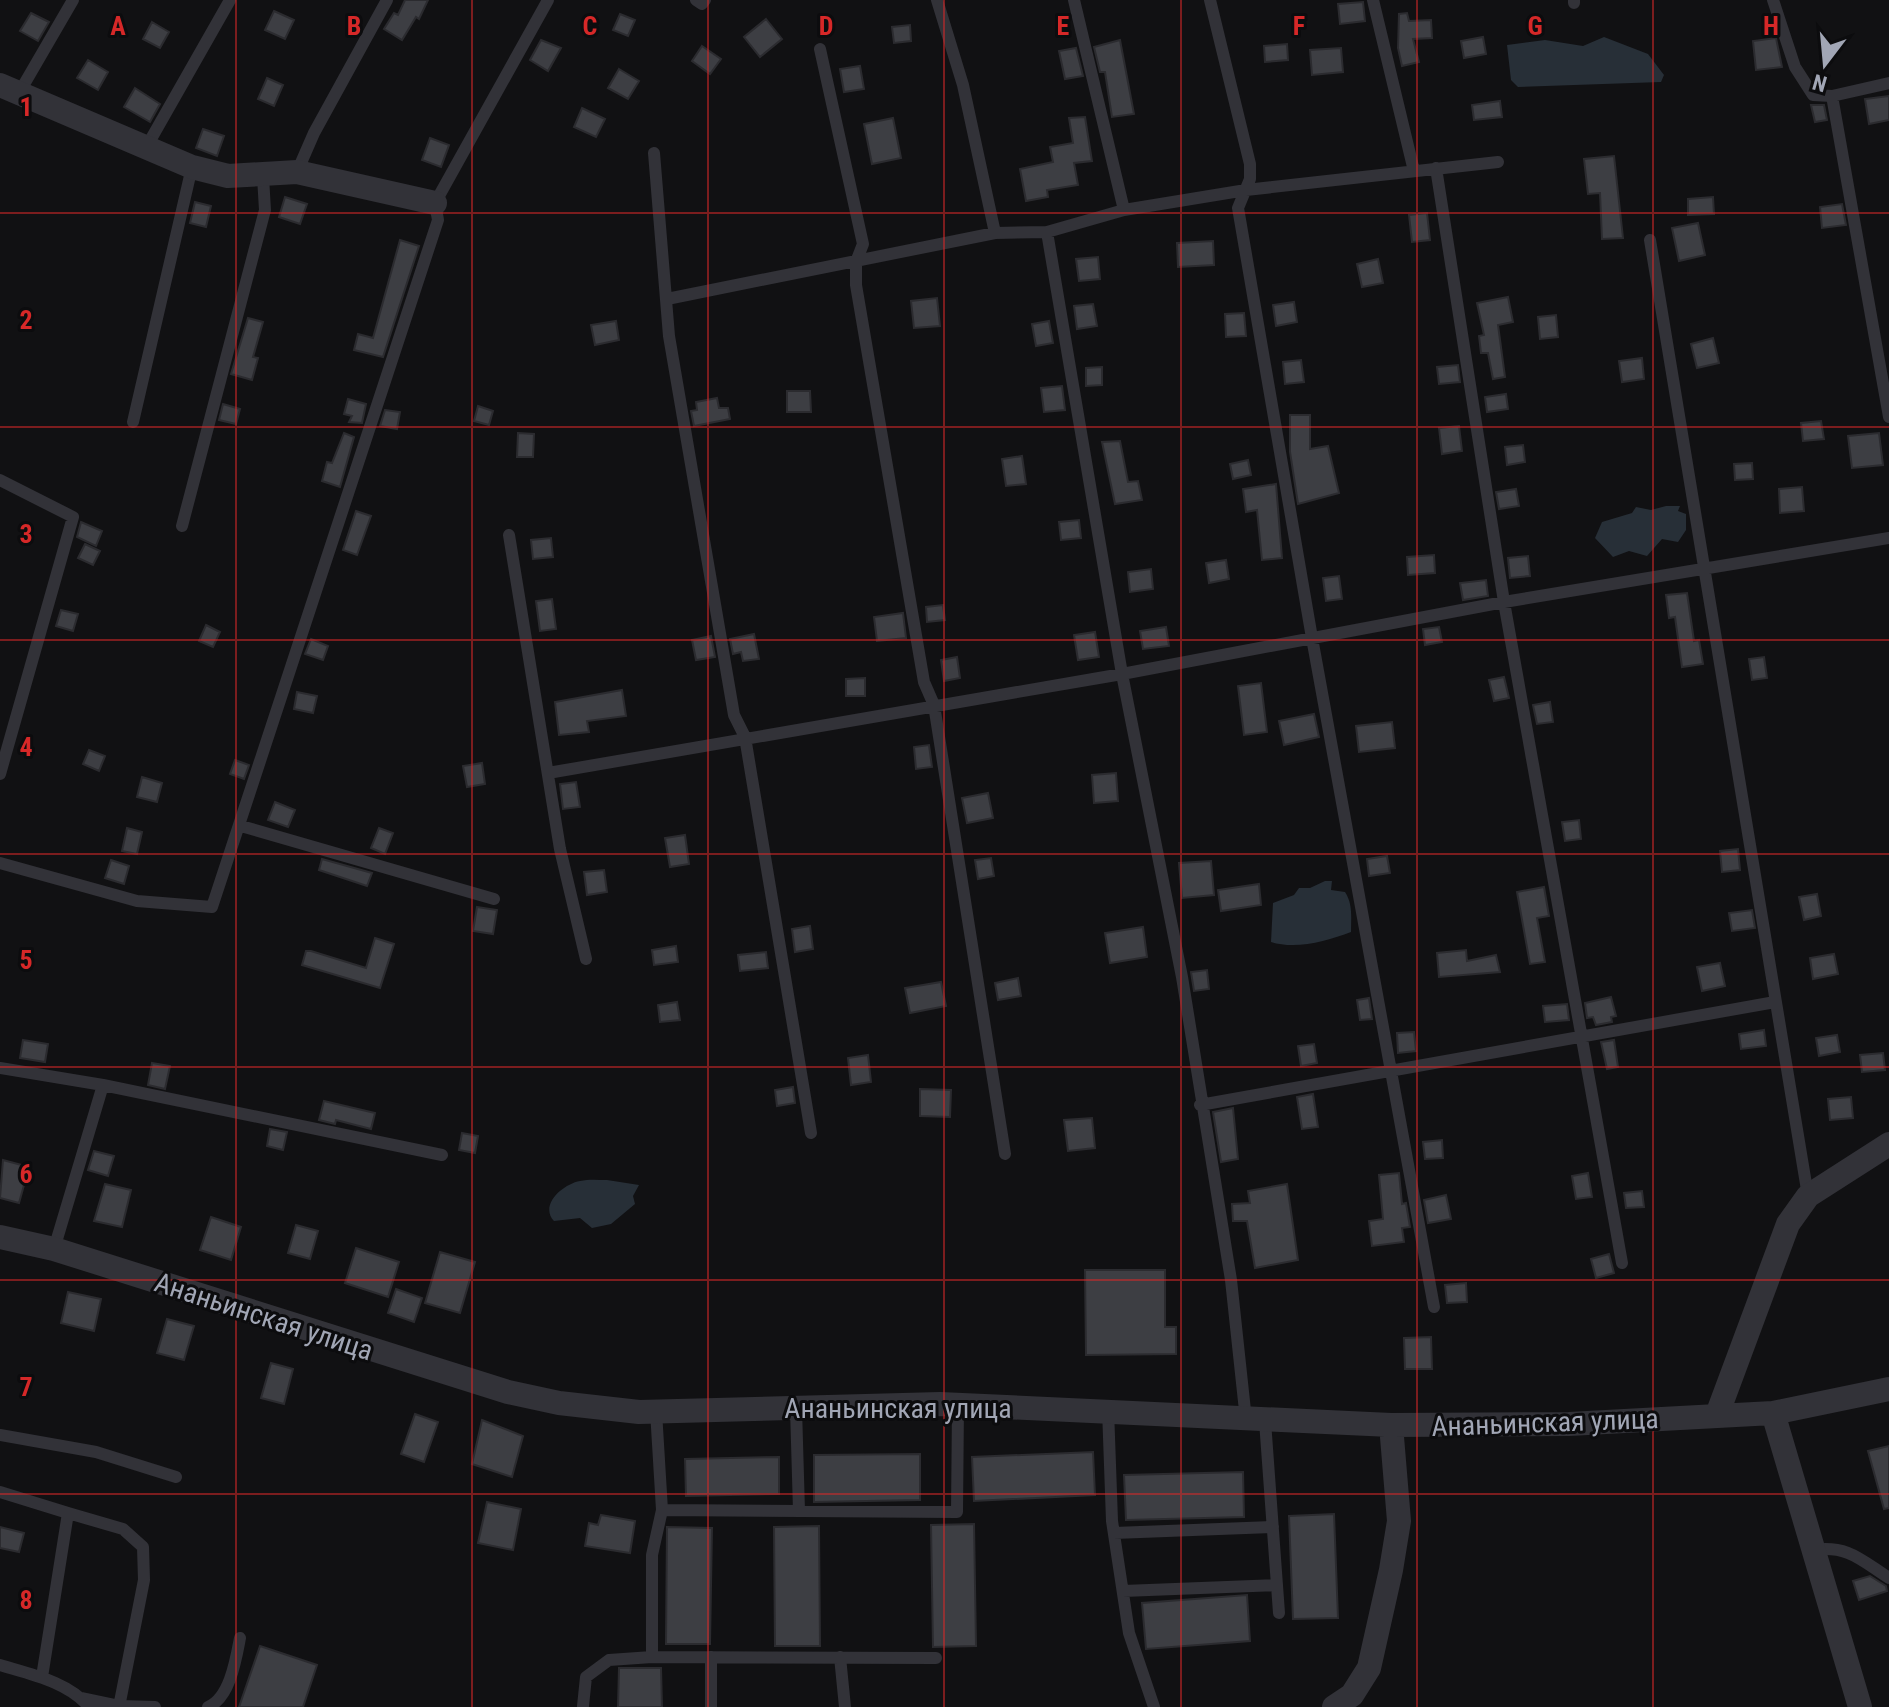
<svg xmlns="http://www.w3.org/2000/svg" width="1889" height="1707" viewBox="0 0 1889 1707" font-family="'Roboto Condensed',sans-serif">
<style>
.water{fill:#272f37}
.building{fill:#3d3e43;stroke:#2b2b2f;stroke-width:2}
.lines{fill:none;stroke-linecap:round;stroke-linejoin:round}
.service{stroke:#323238;stroke-width:12}
.minor{stroke:#323238;stroke-width:24}
.grid{fill:none;stroke:#d62828;stroke-width:2;stroke-opacity:0.55}
.labels{text-anchor:middle;stroke-width:6;stroke-linejoin:round;paint-order:stroke}
.street-label{font-size:28px;fill:#a1a6b5;stroke:#0c0c0e}
.grid-label{font-size:26px;text-anchor:middle;font-weight:bold;fill:#d62828;stroke:#0c0c0e;stroke-width:6;stroke-linejoin:round;paint-order:stroke}
</style>
<rect width="100%" height="100%" fill="#111113"/>
<path class="water" d="M1604,37L1648,54L1664,75L1661,82L1518,87L1511,80L1507,45L1545,40L1583,46Z
M1666,506H1680L1678,511L1686,514V530L1678,542L1662,539L1647,556L1629,551L1613,557L1595,538L1602,522L1632,513L1636,507L1651,510Z
M1325,881H1332L1331,890L1345,892C1353,904 1351,918 1351,932C1327,941 1296,950 1271,942L1273,903L1294,895L1299,888H1310Z
M607,1180L639,1185L633,1196L635,1204L611,1224L592,1228L580,1218L554,1221C539,1205 563,1184 580,1181C589,1179 598,1180 607,1180Z"/>
<path class="building" d="M405,0H428L419,19L416,17L402,40L384,29L394,13L398,15Z
M1363,2L1365,21L1340,24L1338,4Z
M274,11L294,20L285,39L265,30Z
M31,13L49,22L38,41L20,31Z
M1407,13L1409,21L1431,20L1432,38L1413,39L1419,62L1402,66L1398,48L1399,14Z
M620,14L635,20L628,36L613,30Z
M766,19L782,39L760,57L744,37Z
M152,22L169,32L160,48L143,39Z
M910,25L911,41L894,43L892,27Z
M1483,37L1486,54L1464,58L1461,41Z
M1776,38L1782,67L1756,70L1753,41Z
M541,40L561,48L548,71L530,60Z
M1120,40L1134,114L1112,117L1105,72H1100L1094,47Z
M1287,44L1288,60L1265,62L1264,46Z
M702,46L721,59L710,74L692,61Z
M1076,48L1083,76L1065,79L1059,51Z
M1341,48L1343,72L1312,75L1310,50Z
M88,60L108,72L98,90L77,78Z
M860,66L864,89L844,92L840,69Z
M619,69L639,81L628,99L608,88Z
M267,78L283,85L274,106L258,99Z
M135,88L160,104L150,122L124,107Z
M1889,96V120L1869,124L1865,99Z
M1500,101L1502,117L1474,120L1472,105Z
M1811,105H1824L1827,120L1815,122Z
M582,108L605,119L596,137L574,127Z
M1085,117L1092,161L1074,163L1078,185L1047,190L1048,197L1026,201L1020,169L1053,162L1050,147L1073,143L1069,118Z
M893,118L901,158L872,164L864,124Z
M203,129L224,136L217,156L196,148Z
M430,138L449,145L441,167L422,160Z
M1614,156L1623,238L1602,239L1600,193L1588,194L1584,159Z
M285,197L307,204L300,224L279,217Z
M1713,197L1714,214L1688,215V199Z
M195,202L211,206L206,227L190,223Z
M1842,204L1846,225L1822,228L1820,207Z
M1427,213L1430,240L1412,242L1409,215Z
M1698,223L1705,255L1679,261L1672,228Z
M400,240L419,246L383,357L354,350L358,334L373,338Z
M1213,241L1214,265L1178,267L1177,243Z
M1098,257L1100,279L1079,281L1076,259Z
M1378,259L1383,283L1362,287L1357,264Z
M1508,297L1513,322L1498,325L1505,377L1493,379L1488,353H1481L1479,336L1484,335L1477,303Z
M937,298L940,326L914,328L911,301Z
M1294,302L1297,322L1276,326L1273,305Z
M1093,304L1097,326L1077,329L1074,306Z
M1244,313L1246,336L1226,337L1225,314Z
M1556,315L1558,337L1540,339L1538,317Z
M248,318L263,322L253,357L258,358L252,380L231,374Z
M616,321L619,340L595,345L591,325Z
M1049,321L1053,343L1036,346L1032,324Z
M1713,338L1719,363L1697,368L1691,344Z
M1642,358L1644,379L1622,382L1619,361Z
M1301,360L1304,382L1285,384L1283,362Z
M1458,365L1460,382L1439,384L1437,367Z
M1102,367V385L1086,386V368Z
M1062,386L1065,410L1044,412L1041,388Z
M787,391H810L811,412H787Z
M1506,394L1508,409L1487,412L1485,397Z
M717,398L719,408H728L730,419L694,426L691,411L697,410L696,402Z
M348,399L366,404L362,423L349,422L352,416L344,414Z
M223,404L240,409L236,424L219,420Z
M478,406L493,411L489,425L474,421Z
M385,410L400,412L397,429L380,426Z
M1290,415H1310V449L1328,446L1339,493L1298,504L1290,452Z
M1821,421L1824,439L1803,441L1801,423Z
M1459,426L1462,451L1442,454L1439,428Z
M344,433L354,437L340,487L322,481L327,462L332,463Z
M518,433L534,434L533,457H517Z
M1879,433L1883,465L1852,468L1848,436Z
M1120,441L1128,482L1138,481L1142,500L1115,504L1102,442Z
M1523,445L1525,462L1507,465L1505,447Z
M1022,456L1026,484L1006,486L1002,459Z
M1248,460L1251,475L1233,479L1230,464Z
M1752,463L1753,479L1735,480L1734,464Z
M1276,484L1282,558L1262,560L1257,510L1246,512L1243,489Z
M1802,487L1804,511L1780,513L1779,489Z
M1516,489L1519,506L1499,509L1496,492Z
M356,511L371,516L357,555L343,550Z
M1079,520L1081,538L1061,540L1059,522Z
M81,522L102,531L96,546L77,537Z
M551,538L553,557L533,559L531,540Z
M85,544L100,551L93,565L78,558Z
M1434,555L1435,573L1408,575L1407,557Z
M1528,556L1530,576L1510,578L1508,558Z
M1226,560L1229,579L1209,583L1206,563Z
M1151,569L1153,589L1130,592L1128,572Z
M1339,576L1342,599L1326,601L1323,578Z
M1486,580L1488,596L1463,600L1460,583Z
M1687,593L1694,641L1699,640L1703,664L1682,667L1675,617L1669,618L1666,595Z
M552,599L556,629L540,631L536,601Z
M943,605L945,620L927,622L926,607Z
M61,610L78,614L73,631L56,626Z
M903,613L906,638L877,641L874,617Z
M206,625L220,632L213,647L199,641Z
M1166,627L1169,646L1143,649L1140,631Z
M1439,627L1442,642L1425,645L1423,629Z
M1095,632L1099,657L1078,660L1074,635Z
M754,634L759,659L743,661L741,652L733,654L730,639Z
M711,636L715,657L696,660L692,640Z
M311,639L328,646L323,660L305,654Z
M957,657L960,678L944,681L941,660Z
M1764,657L1767,678L1752,680L1749,659Z
M1504,677L1509,698L1494,701L1489,680Z
M865,678V696H846V679Z
M1261,683L1267,732L1244,735L1238,686Z
M622,690L626,716L587,721L589,732L559,735L555,702Z
M297,692L317,696L313,713L294,709Z
M1550,702L1553,722L1537,724L1533,705Z
M1314,714L1319,737L1284,745L1279,721Z
M1392,722L1395,748L1359,752L1356,726Z
M929,745L932,767L916,769L914,747Z
M89,750L105,756L99,771L83,764Z
M235,760L249,765L244,779L230,774Z
M482,763L485,784L467,787L463,766Z
M1116,773L1118,801L1094,803L1092,775Z
M142,777L162,783L157,802L137,797Z
M576,782L580,807L563,809L560,784Z
M988,793L993,818L967,823L962,798Z
M275,802L295,810L288,827L268,820Z
M1579,820L1581,839L1565,841L1562,822Z
M127,828L142,832L137,854L122,851Z
M379,828L393,833L385,854L371,848Z
M685,835L689,864L670,867L665,838Z
M1738,849L1740,870L1722,872L1720,851Z
M1387,856L1390,873L1369,876L1367,859Z
M991,858L994,876L978,879L975,860Z
M322,859L372,873L367,886L319,870Z
M111,860L129,866L124,884L105,878Z
M1211,861L1214,895L1182,898L1179,863Z
M604,870L607,892L587,895L584,872Z
M1259,884L1261,905L1221,911L1218,890Z
M1544,887L1549,916L1537,918L1545,962L1530,964L1517,892Z
M1817,894L1821,916L1804,920L1799,897Z
M477,907L497,910L493,934L473,931Z
M1752,910L1755,928L1732,931L1729,913Z
M810,926L813,949L795,952L792,929Z
M1143,927L1147,957L1110,963L1105,933Z
M375,938L394,944L380,988L302,965L306,951H311L366,968Z
M676,946L678,962L654,965L652,950Z
M1466,950L1467,961L1496,955L1500,972L1439,977L1437,953Z
M766,952L768,968L740,971L738,955Z
M1834,954L1838,974L1813,979L1810,958Z
M1720,963L1725,986L1702,991L1697,967Z
M1207,970L1209,989L1194,991L1191,972Z
M1018,978L1021,996L998,1000L995,983Z
M941,982L946,1006L910,1013L905,988Z
M1611,997L1616,1016L1611,1017L1612,1022L1596,1025L1593,1017L1587,1018L1585,1003Z
M1369,998L1372,1019L1360,1020L1357,1000Z
M677,1002L680,1020L660,1022L658,1005Z
M1567,1004L1569,1020L1545,1022L1543,1006Z
M1764,1030L1766,1046L1741,1049L1739,1034Z
M1414,1032L1416,1051L1398,1053L1397,1033Z
M1837,1035L1840,1052L1819,1056L1816,1038Z
M23,1040L48,1044L45,1062L20,1058Z
M1614,1040L1618,1067L1607,1069L1601,1042Z
M1314,1044L1317,1063L1301,1066L1298,1046Z
M1883,1053L1885,1070L1862,1072L1860,1055Z
M868,1055L871,1082L851,1085L848,1058Z
M152,1063L170,1066L165,1089L148,1085Z
M793,1087L795,1103L777,1106L775,1090Z
M920,1089L951,1090L950,1117L920,1116Z
M1313,1094L1318,1127L1302,1129L1297,1097Z
M1851,1097L1853,1118L1830,1120L1828,1099Z
M324,1101L375,1113L371,1129L336,1120L335,1124L319,1120Z
M1233,1108L1238,1159L1221,1162L1213,1112Z
M1092,1118L1095,1148L1068,1151L1064,1120Z
M270,1129L287,1132L283,1150L267,1146Z
M462,1133L478,1136L475,1153L459,1150Z
M1442,1140L1443,1158L1425,1159L1423,1142Z
M94,1151L114,1156L108,1176L88,1170Z
M3,1160L29,1167L19,1203L0,1198Z
M1399,1173L1402,1204L1406,1203L1410,1227L1402,1228L1404,1242L1372,1246L1369,1221L1383,1219L1379,1175Z
M1588,1173L1592,1197L1576,1199L1572,1176Z
M105,1184L131,1190L122,1227L94,1221Z
M1287,1184L1298,1260L1255,1268L1247,1221H1233L1232,1204L1250,1203L1248,1191Z
M1642,1191L1644,1207L1626,1208L1624,1193Z
M1446,1195L1451,1219L1428,1223L1424,1200Z
M211,1217L241,1227L231,1260L200,1250Z
M296,1225L318,1231L310,1259L288,1253Z
M356,1248L399,1262L388,1297L345,1283Z
M440,1252L475,1262L460,1313L425,1303Z
M1609,1254L1614,1273L1596,1278L1591,1259Z
M1085,1270H1165V1327H1176V1354L1086,1355Z
M1466,1283L1467,1302L1447,1303L1445,1285Z
M396,1289L422,1298L414,1322L388,1313Z
M68,1292L101,1299L94,1331L61,1323Z
M167,1319L194,1326L184,1360L157,1353Z
M1431,1337L1432,1369H1405L1404,1338Z
M271,1363L293,1369L284,1404L261,1398Z
M415,1414L438,1422L424,1462L401,1454Z
M482,1420L523,1436L512,1477L472,1464Z
M1889,1446V1508L1884,1509L1868,1451Z
M1093,1452L1095,1495L974,1501L972,1457Z
M920,1454V1500L814,1502V1455Z
M779,1457V1494L686,1496L685,1459Z
M1243,1472L1244,1517L1126,1520L1124,1475Z
M487,1502L521,1509L513,1550L478,1543Z
M1334,1514L1338,1618L1293,1619L1289,1516Z
M601,1515L635,1521L630,1553L585,1546L589,1523L598,1525Z
M974,1524L976,1646L933,1647L931,1525Z
M819,1526L820,1646H775L774,1527Z
M0,1527L24,1533L19,1552L0,1548Z
M667,1527L712,1528L710,1644H666Z
M1870,1576L1886,1586L1887,1591L1859,1600L1853,1581Z
M1247,1595L1250,1641L1146,1649L1142,1603Z
M260,1646L317,1665L303,1707H239Z
M619,1668H661L662,1707H618Z"/>
<g class="lines">
<path class="service" d="M696,0L702,4L705,0
M937,0L963,85L995,233
M1074,0L1124,210
M1210,0L1250,164V179L1238,208L1312,638L1434,1307
M1373,0L1414,171
M1574,0V3
M1773,0L1795,67L1813,95L1832,96L1889,83
M820,49L863,244L856,262V285L924,682L934,705L1005,1154
M19,93L73,0
M1832,96L1889,417
M147,146L230,0
M654,153L669,336L734,715L745,737L811,1133
M1436,168L1504,602L1622,1263
M297,172L314,133L387,0
M1047,232L1122,674L1182,977L1231,1280L1246,1420
M1650,240L1808,1196
M667,299L995,233L1047,232L1124,210L1246,190L1498,162
M133,422L192,167
M0,480L73,517L0,774
M182,526L265,210L263,177
M509,535L560,849L586,959
M548,773L1122,674L1504,602L1889,538
M241,826L494,899
M0,863L137,901L212,907L438,220L435,203L548,0
M0,1068L103,1085L442,1155
M1200,1105L1775,1002
M54,1249L103,1085
M796,1408L799,1511
M1108,1409L1112,1521L1129,1633L1154,1707
M1265,1421L1279,1613
M0,1435L96,1452L176,1477
M0,1492L68,1513L42,1677
M662,1510L957,1512L958,1405
M68,1513L123,1529L143,1547L144,1580L119,1707
M1114,1533L1273,1527
M1813,1550C1848,1545 1861,1560 1889,1578
M1123,1591L1277,1585
M652,1657L936,1658
M711,1657V1707
M840,1657L845,1707
M0,1665C30,1674 69,1682 89,1707
M82,1698L120,1706L155,1707
M583,1706L586,1677L609,1660L652,1657V1555L662,1510L656,1411
M208,1707C230,1698 236,1659 240,1638"/>
<path class="minor" d="M0,85L192,167L228,176L297,172L435,203
M0,1237L54,1249L508,1392L559,1403L639,1412L940,1404L1391,1425L1569,1424L1773,1413L1889,1389
M1773,1413L1860,1707
M1717,1415L1788,1224L1808,1196L1889,1144
M1334,1707L1352,1695L1369,1668L1391,1570L1399,1521L1391,1425"/>
</g>
<path class="grid" d="M236,0V1707M472,0V1707M708,0V1707M944,0V1707M1181,0V1707M1417,0V1707M1653,0V1707M0,213H1889M0,427H1889M0,640H1889M0,854H1889M0,1067H1889M0,1280H1889M0,1494H1889"/>
<g class="labels">
<g class="street-label">
<text transform="translate(264 1316) rotate(18)" y="10">Ананьинская улица</text>
<text x="898" y="1418">Ананьинская улица</text>
<text transform="translate(1545 1422) rotate(-2)" y="10">Ананьинская улица</text>
</g>
</g>
<g class="grid-label">
<text x="118" y="35">A</text>
<text x="354" y="35">B</text>
<text x="590" y="35">C</text>
<text x="826" y="35">D</text>
<text x="1063" y="35">E</text>
<text x="1299" y="35">F</text>
<text x="1535" y="35">G</text>
<text x="1771" y="35">H</text>
<text x="26" y="116">1</text>
<text x="26" y="329">2</text>
<text x="26" y="543">3</text>
<text x="26" y="756">4</text>
<text x="26" y="969">5</text>
<text x="26" y="1183">6</text>
<text x="26" y="1396">7</text>
<text x="26" y="1609">8</text>
</g>
<g transform="translate(1825 64) rotate(196)" stroke="#0c0c0e" stroke-width="6" paint-order="stroke">
<path d="M0-6L14 30L0 20L-14 30Z" fill="#a1a6b5"/>
<text y="-12" font-size="22" font-weight="bold" text-anchor="middle" fill="#a1a6b5">N</text>
</g>
</svg>
